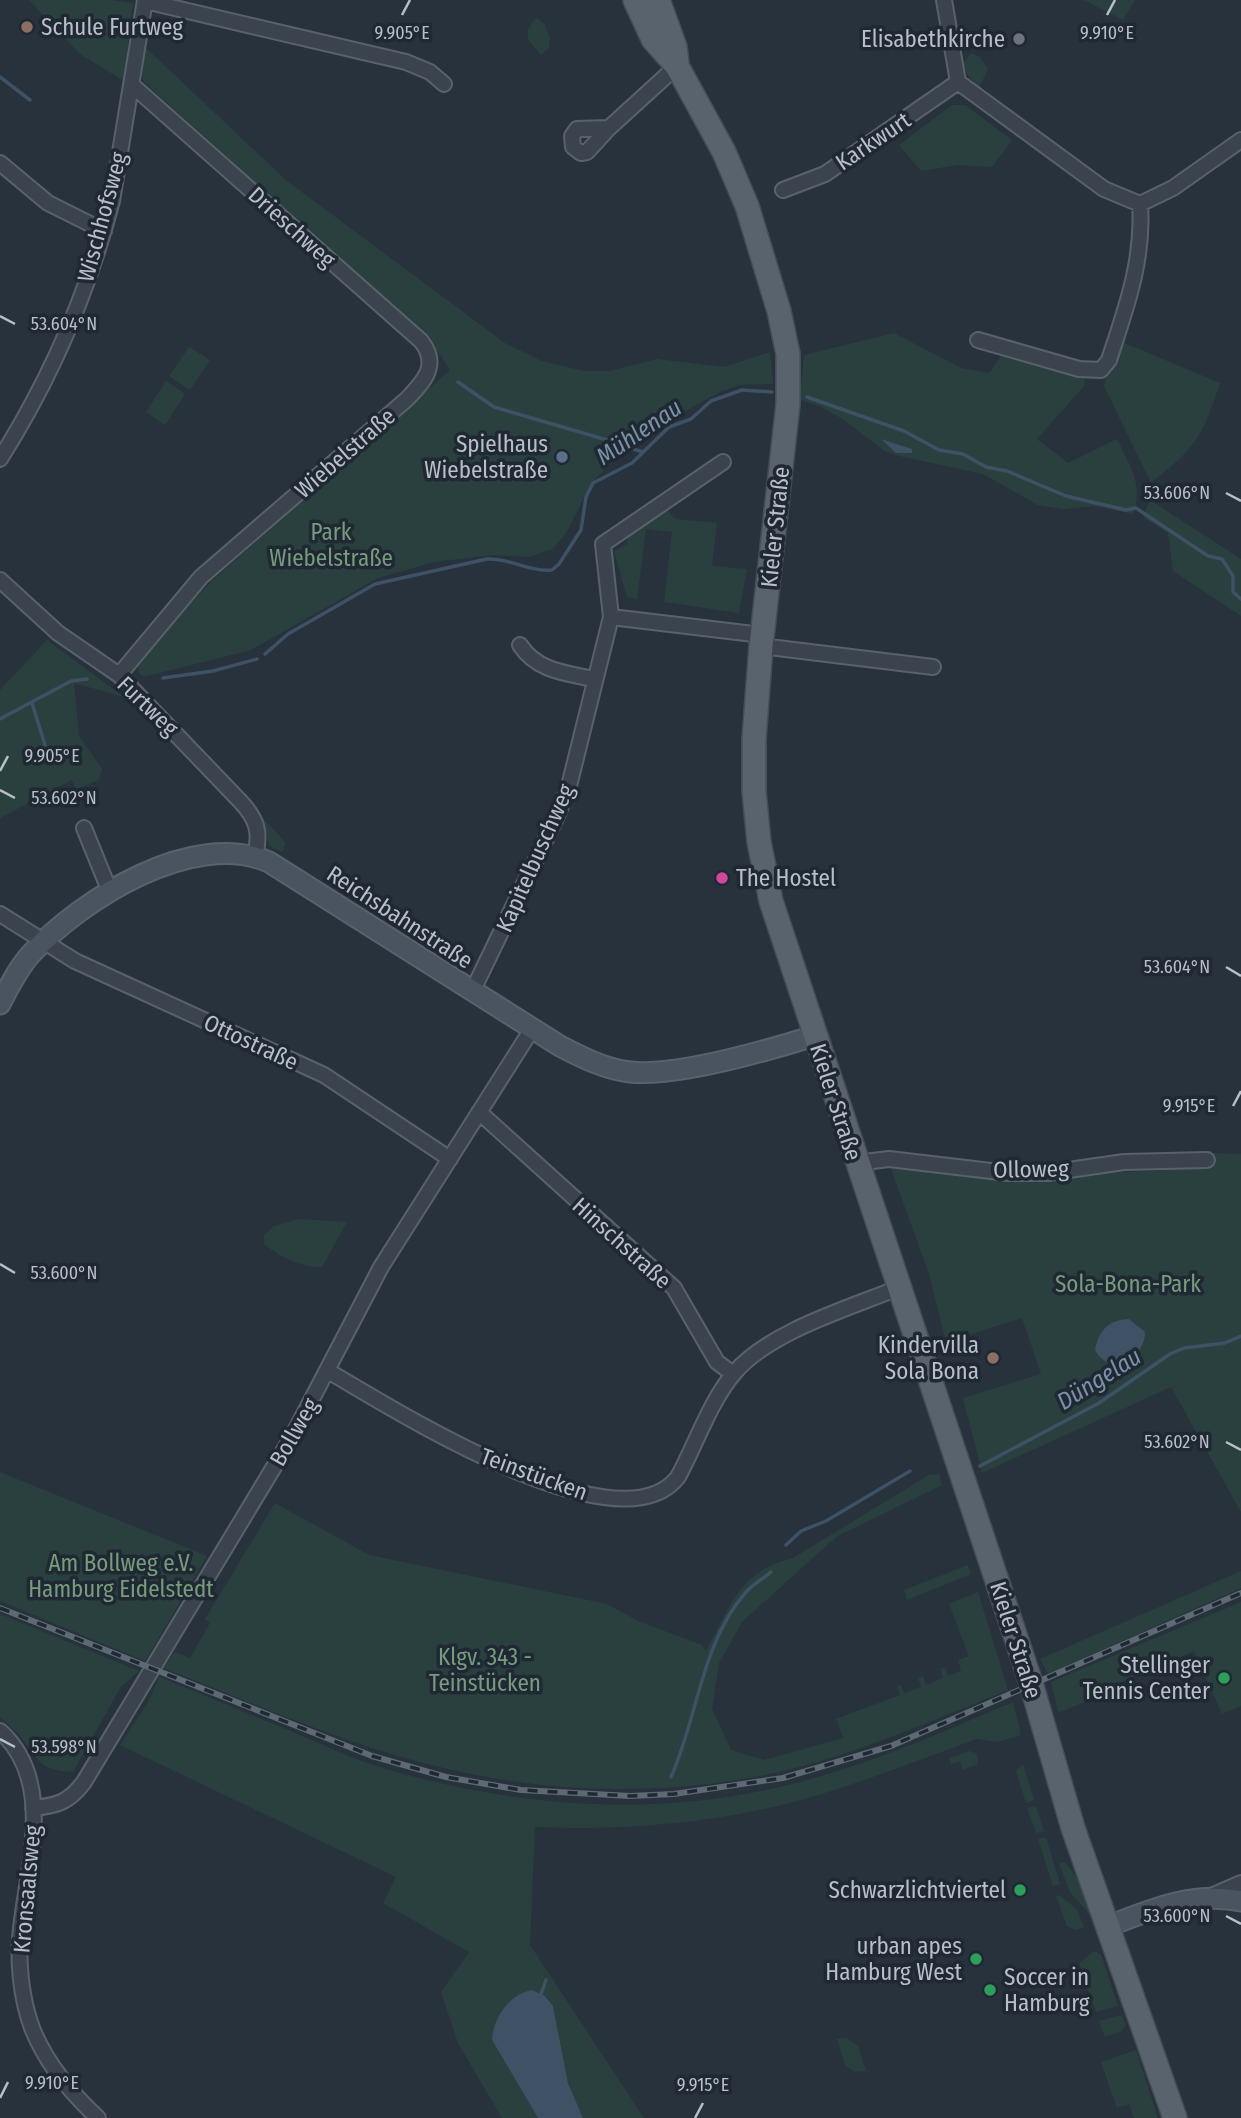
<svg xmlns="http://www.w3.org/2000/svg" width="1241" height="2118" viewBox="0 0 1241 2118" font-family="'Fira Sans Condensed',sans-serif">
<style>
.green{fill:#2a403f}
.water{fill:#3e5165}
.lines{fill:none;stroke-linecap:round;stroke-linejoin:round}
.stream{stroke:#3e5165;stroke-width:3.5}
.street-casing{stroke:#59626b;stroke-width:18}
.secondary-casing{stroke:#59626b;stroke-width:23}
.primary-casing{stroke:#444d57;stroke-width:26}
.street{stroke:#3b444e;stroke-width:14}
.secondary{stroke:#495460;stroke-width:19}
.primary{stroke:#59636d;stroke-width:23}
.rail-casing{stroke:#5d6974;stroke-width:6}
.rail{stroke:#202933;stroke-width:3.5;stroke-dasharray:10;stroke-linecap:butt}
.ticks{fill:none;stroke:#b7bfc8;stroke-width:2.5}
.education-dot{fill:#8d6e63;stroke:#202933;stroke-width:2.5}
.worship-dot{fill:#6b7280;stroke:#202933;stroke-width:2.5}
.service-dot{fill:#5c6f8a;stroke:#202933;stroke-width:2.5}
.hotel-dot{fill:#d1479c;stroke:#202933;stroke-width:2.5}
.leisure-dot{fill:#2e9e5b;stroke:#202933;stroke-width:2.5}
.labels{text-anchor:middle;stroke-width:7;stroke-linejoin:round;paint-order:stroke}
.poi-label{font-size:23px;fill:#b7bfc8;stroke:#202933;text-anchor:end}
.street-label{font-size:23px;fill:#b7bfc8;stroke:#202933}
.park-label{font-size:23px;fill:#779c7d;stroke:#202933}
.water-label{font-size:24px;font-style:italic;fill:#7a92a9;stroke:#202933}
.ticks-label{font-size:18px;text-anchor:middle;fill:#b7bfc8;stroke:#202933;stroke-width:7;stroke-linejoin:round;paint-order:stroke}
</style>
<rect width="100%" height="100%" fill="#27323d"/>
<path class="green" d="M29,0H111L133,3L124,81L80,54Z
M1084,0H1135L1123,20Z
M536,18L544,23L550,38L549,48L541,55L528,40V29Z
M146,48L287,181L505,343L542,361L584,371H610L657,359L724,367L770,352L773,384L740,385L720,392L667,421L623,452L592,482L565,535L552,549L529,557L492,555L434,562L378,578L251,650L147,676L140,675L136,663L140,657L212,581L450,370L431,341L144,82L141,76Z
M971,53L980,57L988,69L979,88L967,75L963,64Z
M952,105H965L1012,140L992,167L958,165L921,171L899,145Z
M894,333L961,368L989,373L1003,353L1084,378L1085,385L1037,439L1068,463L1117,439C1130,466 1144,485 1133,514L1095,506L1063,509L1038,505L983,474L899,456L883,450L844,420L820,406L800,400L804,355Z
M1122,342L1220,383C1202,438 1196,447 1151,483L1104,386L1107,372Z
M189,347L210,360L190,390L169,376Z
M166,381L185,394L165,425L146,412Z
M1150,500L1241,559V616L1173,571L1168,533L1143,517Z
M667,509L675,519L717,523L712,566L747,569L739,613L664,602L672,532L646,529L637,599L627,597L614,551L627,544L628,532Z
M47,640L124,697L74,683L79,736L102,769L99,780L76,789L72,780L0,818V690Z
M262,817L286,843L282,852L269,846Z
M1212,1153L1241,1154V1512L1171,1387L982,1473L963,1398L1041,1374L1022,1318L946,1342L929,1274L891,1169L1024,1177L1211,1168Z
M299,1219L347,1222L322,1267C301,1267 281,1258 264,1244V1235L274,1226Z
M0,1472L207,1556L145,1661L0,1601Z
M939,1474L942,1485L836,1537L742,1622L719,1663L712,1709L731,1750L764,1760L844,1738L836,1719L900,1695L897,1686L901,1685L904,1693L921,1687L918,1678L923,1676L926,1685L943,1678L940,1669L945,1668L948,1676L961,1671L958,1660L969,1656L949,1604L978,1592L1008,1690C933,1720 858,1754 779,1772C671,1796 555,1794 448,1769C350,1747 256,1704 163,1668L175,1652L190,1658L210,1623L205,1619L275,1503L369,1555L607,1604L638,1621L702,1645L706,1651C730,1607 739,1571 793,1558L929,1475Z
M968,1565L971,1574L907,1600L904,1590Z
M1241,1571V1588L1048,1674L1040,1659Z
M1241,1602V1706L1222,1714L1194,1651L1093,1694L1094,1698L1058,1713L1051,1682Z
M0,1614L139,1671L120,1688L73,1772C39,1770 39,1761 21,1737C15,1730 7,1724 0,1717Z
M159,1677C207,1696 254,1716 302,1736C324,1745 347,1756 370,1764C503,1806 648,1819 784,1786C864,1767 938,1734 1013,1702L1021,1735L998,1742L976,1739C920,1760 863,1782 805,1799C718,1823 626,1831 535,1827L530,1945L644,2118H583L568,2083L553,2006L545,1996L532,1990C511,1999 492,2014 492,2040L538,2118H502L458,2043L441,1992L469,1952L383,1903L396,1877L120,1745L148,1702Z
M970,1751L977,1754L978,1764L963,1770L960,1761L951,1764L949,1758Z
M1023,1764L1034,1800L1026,1803L1016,1771Z
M1036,1806L1044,1831L1036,1833L1027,1808Z
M1046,1837L1060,1884L1053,1886L1038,1839Z
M1065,1862L1078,1879L1091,1916L1070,1892L1059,1864Z
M1060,1895L1077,1910L1084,1927L1075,1930L1067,1926L1056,1896Z
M1094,1951L1101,1954L1118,2006L1096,2012L1079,1963Z
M1121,2015L1126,2025L1122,2031L1105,2037L1099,2021Z
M847,2038L858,2046L866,2071L855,2072L845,2065L837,2039Z
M1136,2050L1158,2118H1134L1129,2104L1117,2108L1101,2062Z"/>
<path class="water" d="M881,439L912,449V453H896Z
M1129,1319L1145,1332C1145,1359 1110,1378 1095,1350C1099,1330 1108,1320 1129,1319Z
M532,1990L545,1996L553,2006L568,2083L583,2118H538L492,2040C492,2018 511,1993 532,1990Z"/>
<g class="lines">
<path class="stream" d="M0,77L30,100
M458,382L494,407L614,442
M807,397L904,431L939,450L963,454L986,467L1007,471L1066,496L1126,510L1136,508L1208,556L1222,559L1233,576V592L1241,599
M627,447L643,452
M265,654L288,634L375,584L487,559C510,558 529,572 552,570L559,564L581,530L586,497L593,483L632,463L669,427L691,419L711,401L742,390L772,392
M163,678L213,671L257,659
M32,703L50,761
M0,719L71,681L87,679
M980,1466L1099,1403L1170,1354L1184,1348L1225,1343L1241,1336
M786,1545L801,1531L826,1521L910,1471
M671,1777C698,1717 701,1643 746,1592C753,1584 763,1579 771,1572
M540,1997L546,1980"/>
<g class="street-casing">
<path id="street" d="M944,0L958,82L1104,189L1140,204
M145,1L406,62L430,72L444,84
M609,128L587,152L581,153L573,147L572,136L577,129L609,128L677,66
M0,163L48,203L104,231
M783,190L825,174L958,82
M1140,204L1173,188L1241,140
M978,340L1079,369L1101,370L1109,360C1126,308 1144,260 1140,204
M0,459C50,380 88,292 112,201L145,0
M0,580L58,633L119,675L240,801C257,819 261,832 255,856
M611,617L762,635
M520,645C537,671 565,673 594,679
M761,646L933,667
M119,675L201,577L407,399C424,381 440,365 421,341L132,85
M84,828L110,892
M0,914L75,961L324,1075L450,1159
M472,992L557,816L569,786L611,617L603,544L723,462
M479,1112L674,1288L717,1362L733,1374
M856,1163L889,1159L1008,1173H1048L1124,1162L1207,1160
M328,1371C390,1407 619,1553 678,1477C696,1444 710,1401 735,1372C771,1331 847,1309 898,1288
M0,1731C55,1780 28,1865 21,1928C17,1960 21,1998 32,2028C46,2063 71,2093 98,2118
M33,1808C57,1806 69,1802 84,1782L292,1437L381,1267L532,1029
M1209,1897L1241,1883"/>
</g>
<g class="secondary-casing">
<path id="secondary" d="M0,1004C9,987 18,968 31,954C82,899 193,829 269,862L560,1046C583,1058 605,1069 630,1072C676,1077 769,1050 814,1036
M1109,1926C1152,1909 1195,1891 1241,1901"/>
</g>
<g class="primary-casing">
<path id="primary" d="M635,0L653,39L677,66L724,152L747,206L779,311L788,354V404L761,646L754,739V791L759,842L771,901L1031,1683L1073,1828L1175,2118
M658,0L675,47L677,63"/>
</g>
<use href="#street" class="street"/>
<use href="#secondary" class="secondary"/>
<use href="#primary" class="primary"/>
<g class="rail-casing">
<path id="rail" d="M0,1608L372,1756L446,1777L521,1790L630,1796L674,1794L783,1778L891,1746L1241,1593"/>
</g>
<use href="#rail" class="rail"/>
</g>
<path class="ticks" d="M402,15L410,0M1107,15L1115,0M0,316L15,324M1226,493L1241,501M0,771L8,756M0,790L15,798M1226,967L1241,976M1233,1106L1241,1091M0,1264L15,1273M1226,1442L1241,1450M0,1739L15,1747M1226,1916L1241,1924M0,2098L8,2082M695,2118L703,2103"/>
<g class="education-dot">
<circle cx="27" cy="27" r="7"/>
<circle cx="993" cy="1358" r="7"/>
</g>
<circle class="worship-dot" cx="1019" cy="39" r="7"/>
<circle class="service-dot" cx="562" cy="457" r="7"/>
<circle class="hotel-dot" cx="722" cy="878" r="7"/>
<g class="leisure-dot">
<circle cx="1224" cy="1678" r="7"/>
<circle cx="1020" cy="1890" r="7"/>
<circle cx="976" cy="1959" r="7"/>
<circle cx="990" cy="1990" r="7"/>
</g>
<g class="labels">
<g class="poi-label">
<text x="41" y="35" text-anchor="start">Schule Furtweg</text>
<text x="1005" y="47">Elisabethkirche</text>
<text x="548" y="452">Spielhaus<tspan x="548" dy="26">Wiebelstraße</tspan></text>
<text x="736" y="886" text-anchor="start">The Hostel</text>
<text x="979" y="1353">Kindervilla<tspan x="979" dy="26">Sola Bona</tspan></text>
<text x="1210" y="1673">Stellinger<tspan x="1210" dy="26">Tennis Center</tspan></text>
<text x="1006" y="1898">Schwarzlichtviertel</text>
<text x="962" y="1954">urban apes<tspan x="962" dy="26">Hamburg West</tspan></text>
<text x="1004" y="1985" text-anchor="start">Soccer in<tspan x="1004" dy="26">Hamburg</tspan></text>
</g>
<g class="street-label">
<text transform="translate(873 141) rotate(-34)" y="8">Karkwurt</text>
<text transform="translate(102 217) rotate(-75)" y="8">Wischhofsweg</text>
<text transform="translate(292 227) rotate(42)" y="8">Drieschweg</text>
<text transform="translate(345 453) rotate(-41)" y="8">Wiebelstraße</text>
<text transform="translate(775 527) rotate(-84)" y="8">Kieler Straße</text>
<text transform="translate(148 706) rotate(44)" y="8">Furtweg</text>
<text transform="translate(535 858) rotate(-66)" y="8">Kapitelbuschweg</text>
<text transform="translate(400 917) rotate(33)" y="8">Reichsbahnstraße</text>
<text transform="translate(251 1042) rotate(25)" y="8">Ottostraße</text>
<text transform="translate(836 1102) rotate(72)" y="8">Kieler Straße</text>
<text transform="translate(1031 1169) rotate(-1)" y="8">Olloweg</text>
<text transform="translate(622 1243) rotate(42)" y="8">Hinschstraße</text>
<text transform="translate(294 1432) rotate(-60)" y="8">Bollweg</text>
<text transform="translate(534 1474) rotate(20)" y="8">Teinstücken</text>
<text transform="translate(1016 1640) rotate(72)" y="8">Kieler Straße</text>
<text transform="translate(27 1889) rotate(-85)" y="8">Kronsaalsweg</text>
</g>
<g class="park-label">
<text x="331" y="540">Park<tspan x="331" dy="26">Wiebelstraße</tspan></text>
<text x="1128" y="1292">Sola-Bona-Park</text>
<text x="121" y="1571">Am Bollweg e.V.<tspan x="121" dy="26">Hamburg Eidelstedt</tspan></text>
<text x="485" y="1665">Klgv. 343 -<tspan x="485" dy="26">Teinstücken</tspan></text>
</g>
<g class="water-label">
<text transform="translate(639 432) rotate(-34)" y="8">Mühlenau</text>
<text transform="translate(1099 1379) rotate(-32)" y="8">Düngelau</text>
</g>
</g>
<g class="ticks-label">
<text x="402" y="39">9.905°E</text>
<text x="1107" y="39">9.910°E</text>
<text x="64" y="330">53.604°N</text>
<text x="1177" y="499">53.606°N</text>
<text x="52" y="762">9.905°E</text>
<text x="64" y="804">53.602°N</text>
<text x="1177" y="973">53.604°N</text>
<text x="1189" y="1112">9.915°E</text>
<text x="64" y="1279">53.600°N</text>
<text x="1177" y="1448">53.602°N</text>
<text x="64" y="1753">53.598°N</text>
<text x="1177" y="1922">53.600°N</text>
<text x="52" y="2089">9.910°E</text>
<text x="703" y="2091">9.915°E</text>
</g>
</svg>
